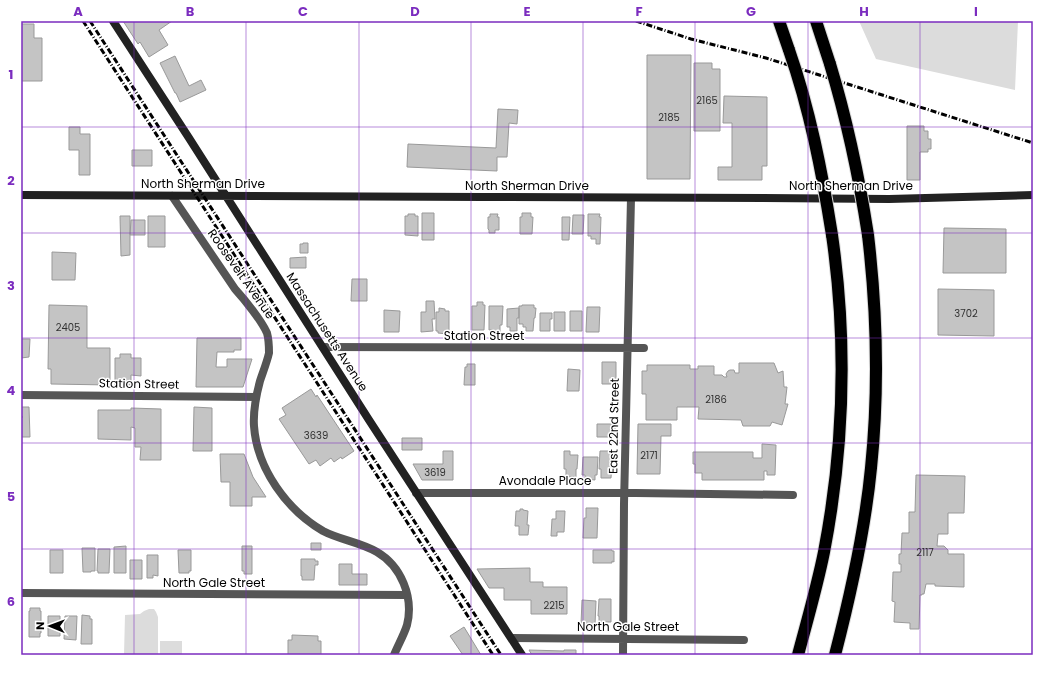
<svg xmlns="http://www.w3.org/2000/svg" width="1054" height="676" viewBox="0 0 1054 676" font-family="Poppins,sans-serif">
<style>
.green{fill:#dcdcdc}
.building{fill:#c4c4c4;stroke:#999}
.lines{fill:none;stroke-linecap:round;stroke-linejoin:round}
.highway-casing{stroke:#dbdbdb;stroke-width:14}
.street{stroke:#555;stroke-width:8}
.secondary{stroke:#222;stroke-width:8}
.highway{stroke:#000;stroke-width:12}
.rail{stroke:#000;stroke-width:3;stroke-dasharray:6 2 1 2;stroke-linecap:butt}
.highway-bridge-casing{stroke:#dbdbdb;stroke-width:14;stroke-linecap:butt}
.highway-bridge{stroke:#000;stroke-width:12}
.grid{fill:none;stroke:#7b2cbf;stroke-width:1;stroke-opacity:0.55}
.labels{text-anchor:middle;stroke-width:3;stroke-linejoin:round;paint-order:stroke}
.number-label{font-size:10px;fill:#313131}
.street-label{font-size:12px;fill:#000;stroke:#fff}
.neatline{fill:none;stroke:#7b2cbf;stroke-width:1.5}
.grid-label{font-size:13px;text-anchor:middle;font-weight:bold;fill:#7b2cbf}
</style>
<rect width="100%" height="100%" fill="#fff"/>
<path class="green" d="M859,21H1018L1015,90L876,59Z
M149,609H154L156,612L158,617V655H124L125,615L140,614L144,611Z
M160,641H182V655H160Z"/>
<path class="building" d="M123,21H172L159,30L168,45L149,57L140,42L138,44Z
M21,24H34V38H42V81H21Z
M647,55H691L690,179H647Z
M175,56L189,86L201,80L206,90L180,102L176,93H175L160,63Z
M694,63H712V69H720V131H694Z
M724,96L767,97V166H762V180H718V167H732V123H723Z
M498,109L518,110L517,124L509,123L507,157H497V171L407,167L408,144L496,148Z
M907,126H924V131H928V139H931V149H928V152H920V180H907Z
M69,127H80V134H90V175H79V150H69Z
M132,150H152V166H132Z
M422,213H434V240H422Z
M522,213H531V217H533L532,234H520V217H522Z
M408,214H415V216H418V236L405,235V216H408Z
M490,214H498L497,217H499V230H495V233H489V230L488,229V217H490Z
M588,214H600L599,217H601L600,244H596V239H591V236H588Z
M573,215H584L583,234H572Z
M120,216H130V255L121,256Z
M148,216H165V247H148Z
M562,217H570L569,240H562Z
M131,220H145V235H130Z
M944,228L1006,229V273H943Z
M303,243H308V253H300V244H303Z
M52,252L76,253L75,280H52Z
M306,257V268H290V258Z
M352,279H367V301H351Z
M938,289L994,290V336L938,335Z
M426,301H434L435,319H432L433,331L421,332V312H426Z
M477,302H483V305H485L484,330H472V306H477Z
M49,305L87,306V348H110V385L51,384V369H48Z
M522,305H534V308H536L535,318H534L533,331H526V327H523V324H519V306H522Z
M489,306H503L502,325H500V332H493V330H489Z
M587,307H600L599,332H586Z
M439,308L445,309V311H449V331H447V334L438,333V331H436V312H439Z
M519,308V318H517V331H510V327H507V309Z
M384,310L400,311L399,332H384Z
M570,311H582V331H570Z
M554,312H565V331H554Z
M540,313H552V319H550V331H540Z
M197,338H241V350H234V352H217L216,367H227V359H252L243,387H196Z
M21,339H30L29,357L21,358Z
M120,354H131V358H141V376L131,375V385H115V358H120Z
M602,362H616V384H602Z
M739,363H774L778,373L783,371L784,387H787L785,404H788L782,425L772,422L770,426H743L741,420L698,419L699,407H677V420H646V394H642V371H647V365H690V369H698V366H714V375H722L724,377H727L726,374L728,371L730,370H734L735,373H739Z
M467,364H475V385H464L465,367H467Z
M568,369L580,370L579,391H567Z
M311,389L316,397L317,395L354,451L342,459L341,457L334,462L331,458L320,466L316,460L309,464L279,419L286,415L282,408Z
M21,407H29L30,437H21V417H23H21Z
M194,407L212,408V451H193Z
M131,408L161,409V460H140L141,447H135V428L131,427V440L98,439V410H131Z
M597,424H612V429H616V435H612V437H597Z
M638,424H671V436H661L660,474H637Z
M402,438H422V450H402Z
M762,444L776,445L775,475H767V471H764V480H702V473H695V464H693V452H753V458H762Z
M443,451H453V480H422L413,464H443Z
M564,451H570V455H578L577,469H576V477H566V469H564Z
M600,451H613L611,478H601V469H599Z
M220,454H244L253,477L266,497H252V506H230V482H221Z
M583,457H598L597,475H595V480L585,479V475H582Z
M916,475L965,476L964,513H948V534H938L937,546H944L948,550V554H964V587L935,586V584H926L924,594H922V595H920L919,629H910V623L894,622L895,602L892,601L893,572H901V564H899V554H901L902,533H909V512H915Z
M586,508H598L597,538H583L584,518H586Z
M520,509H523V510L528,511L527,525H529L528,535H519V526H515L516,511H520Z
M556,511H565L564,532H557V536H551L552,519H556Z
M311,543H321V550H311Z
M126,546V573H114V547Z
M242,546H252V574H244V571H242Z
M82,548H95V571H91V572H83Z
M98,549H110L109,573H98V571H97Z
M50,550H63V573H50Z
M178,550H191V571H189V573H179Z
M593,550H612V551H614V562L612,561V563H593Z
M147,555H158V576L153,575V578H147Z
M301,559H315V561H318V565H315L314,580H302V576H301Z
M130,560H142V579H130Z
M339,564H352V574H367V585H339Z
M530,568V582H543V587H567V614H531V600H504V588H489L477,569Z
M599,599H611V622H599V616H598Z
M582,600L596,601L595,625L581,624Z
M30,608H40V611H41V633H40V637H29V611H30Z
M82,615L90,616V619H92V644H81Z
M48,616H60V636H48Z
M65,616H77L76,640L64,639Z
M464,627L481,655H463L450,636Z
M292,635L318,636V641H321V655H288V640H292Z
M529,650L564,651V650H576V655H532Z"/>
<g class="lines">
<g class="highway-casing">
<path id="highway" d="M779,21L789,50
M816,21L830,64
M798,655C807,621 817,587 824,552C844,448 847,339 832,235
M835,655C851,593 865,531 871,468C879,390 877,312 868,235"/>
</g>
<path class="street" d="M172,196L235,289C245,300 261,320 267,333C269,340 269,346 269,353C267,362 263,372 260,381C256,396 253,411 254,426C257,469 287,510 323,531C340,540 360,542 377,552C401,566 414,597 407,625C404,635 398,645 394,655
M323,347L644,348
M21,395L256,397
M416,493H636L793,495
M21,593L407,595
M512,638L744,640
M623,655L624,504L631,198"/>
<path class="secondary" d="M113,21L189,138L369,420L522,655
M21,195L483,197L763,198L889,199L1033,195"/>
<use href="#highway" class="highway"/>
<path class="rail" d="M83,21L493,655
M90,21L501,655
M636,21L691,39L766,58L1033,143"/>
<g class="highway-bridge-casing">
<path id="highway-bridge" d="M789,50C810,110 822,172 832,235
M830,64C847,120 859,177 868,235"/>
</g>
<use href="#highway-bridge" class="highway-bridge"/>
</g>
<path class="grid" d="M134,21V655M246,21V655M359,21V655M471,21V655M583,21V655M695,21V655M808,21V655M920,21V655M21,127H1033M21,233H1033M21,338H1033M21,443H1033M21,549H1033"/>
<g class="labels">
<g class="number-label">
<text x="707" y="104">2165</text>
<text x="669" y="121">2185</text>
<text x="966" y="317">3702</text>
<text x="68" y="331">2405</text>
<text x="716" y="403">2186</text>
<text x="316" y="439">3639</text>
<text x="649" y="459">2171</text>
<text x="435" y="476">3619</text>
<text x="925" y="556">2117</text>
<text x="554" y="609">2215</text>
</g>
<g class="street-label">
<text x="203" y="188">North Sherman Drive</text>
<text x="527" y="190">North Sherman Drive</text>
<text x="851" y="190">North Sherman Drive</text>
<text transform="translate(241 274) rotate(55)" y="4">Roosevelt Avenue</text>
<text transform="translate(327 332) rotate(57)" y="4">Massachusetts Avenue</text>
<text x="484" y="340">Station Street</text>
<text transform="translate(139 384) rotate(1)" y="4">Station Street</text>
<text transform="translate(614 426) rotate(-89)" y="4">East 22nd Street</text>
<text x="545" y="485">Avondale Place</text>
<text x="214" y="587">North Gale Street</text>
<text x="628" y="631">North Gale Street</text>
</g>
</g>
<rect width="1054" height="676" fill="none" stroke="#ffffff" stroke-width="44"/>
<g transform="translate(50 626) rotate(271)" stroke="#ffffff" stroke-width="3" paint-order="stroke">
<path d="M0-3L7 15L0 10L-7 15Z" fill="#000000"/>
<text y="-6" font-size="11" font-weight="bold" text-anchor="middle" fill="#000000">N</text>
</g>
<rect x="22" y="22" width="1010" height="632" class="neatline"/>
<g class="grid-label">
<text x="78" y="16">A</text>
<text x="190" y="16">B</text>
<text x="303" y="16">C</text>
<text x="415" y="16">D</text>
<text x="527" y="16">E</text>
<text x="639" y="16">F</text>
<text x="751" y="16">G</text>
<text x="864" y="16">H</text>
<text x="976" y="16">I</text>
<text x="11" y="79">1</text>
<text x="11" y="185">2</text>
<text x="11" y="290">3</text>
<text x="11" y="395">4</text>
<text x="11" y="501">5</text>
<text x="11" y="606">6</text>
</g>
</svg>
